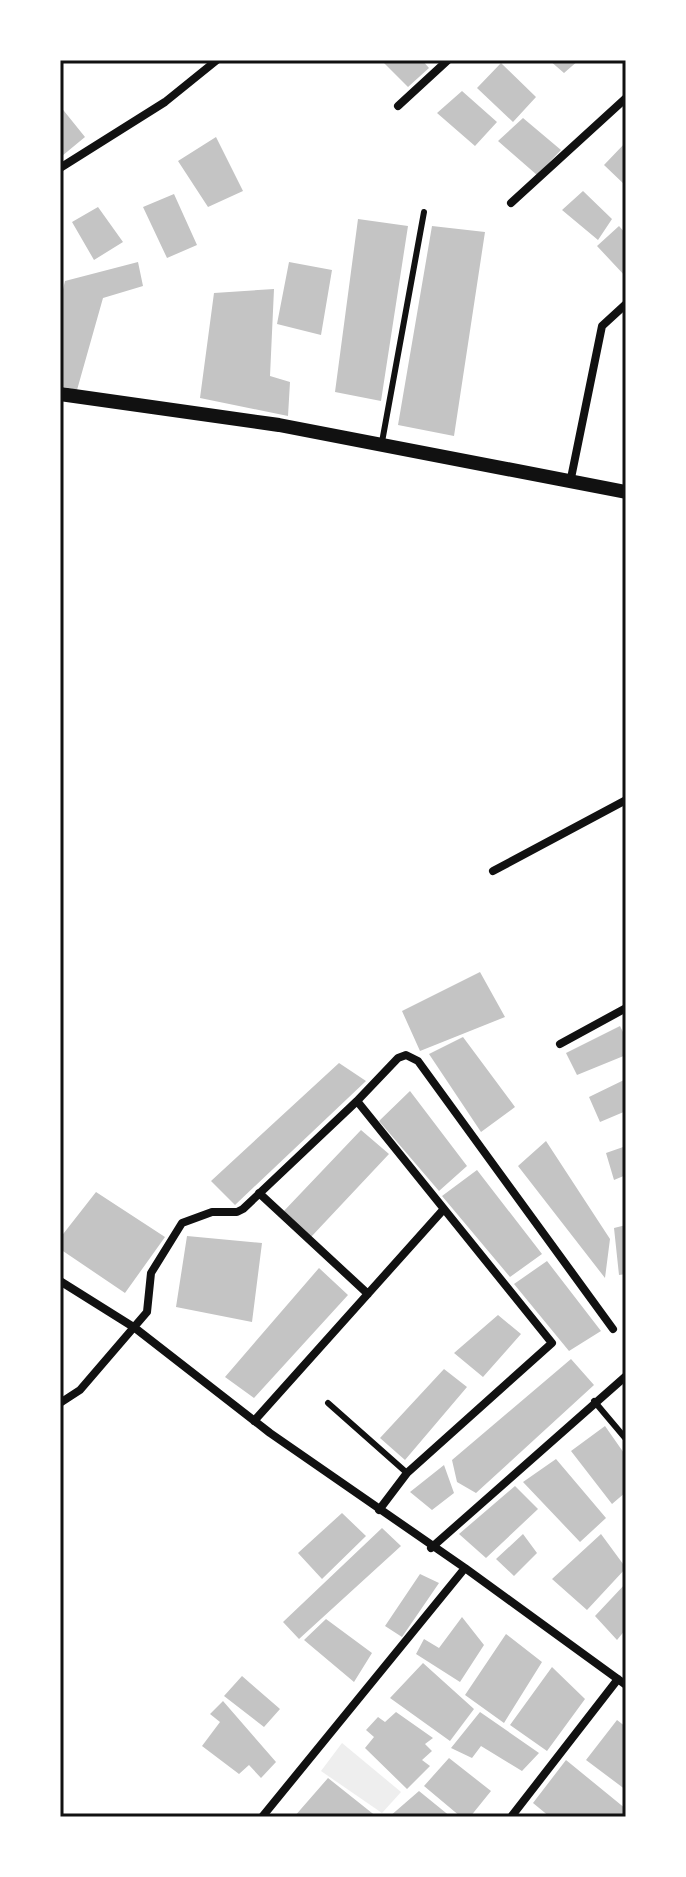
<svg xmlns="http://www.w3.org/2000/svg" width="686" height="1877" viewBox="0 0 686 1877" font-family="Manrope,sans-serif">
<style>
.green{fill:#eee}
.building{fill:#c4c4c4}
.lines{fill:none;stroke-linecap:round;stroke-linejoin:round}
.service{stroke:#111;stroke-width:6}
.minor{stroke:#111;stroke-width:8}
.tertiary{stroke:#111;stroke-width:14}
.neatline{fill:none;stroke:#111;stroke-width:3}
</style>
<rect width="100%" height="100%" fill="#fff"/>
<path class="green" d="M342,1743L401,1792L382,1813L321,1771Z"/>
<path class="building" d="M381,60H422L429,68L408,87Z
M549,60H579L564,73Z
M501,63L536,97L513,122L477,88Z
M462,91L497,122L475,146L437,113Z
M60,106L85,137L62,156L60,154Z
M523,118L561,150L537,175L498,141Z
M216,137L243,191L208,207L178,161Z
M626,142V186L604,165Z
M583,191L612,219L598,240L562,210Z
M174,194L197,245L167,258L143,207Z
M98,207L123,242L94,260L72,222Z
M358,219L408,226L381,401L335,392Z
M432,226L485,232L454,436L398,425Z
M619,226L626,234V277L597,246Z
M138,262L143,286L103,298L77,390L60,386V302L65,281Z
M289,262L332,270L321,335L277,324Z
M274,289L270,376L290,382L288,416L200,398L214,293Z
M480,972L505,1017L420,1051L402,1011Z
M620,1026L626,1038V1055L577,1075L566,1053Z
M463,1037L515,1107L481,1132L429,1054Z
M339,1063L366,1081L235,1205L211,1181Z
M626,1079V1111L600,1122L589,1097Z
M410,1091L467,1166L439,1191L379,1121Z
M361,1130L389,1154L311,1237L282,1213Z
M546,1141L610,1239L605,1278L518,1166Z
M626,1146V1175L614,1180L606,1153Z
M477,1170L542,1254L510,1277L442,1196Z
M96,1192L165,1237L125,1293L60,1249V1238Z
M626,1225V1274L619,1275L614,1228Z
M187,1236L262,1243L252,1322L176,1307Z
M547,1261L601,1331L569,1351L514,1284Z
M319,1268L348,1295L254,1398L225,1377Z
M498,1315L521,1334L483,1377L454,1353Z
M571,1359L594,1385L476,1493L457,1482L452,1460Z
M444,1369L467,1387L405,1460L380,1438Z
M605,1426L626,1456V1492L612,1504L571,1451Z
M556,1459L606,1518L580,1542L523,1482Z
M444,1465L454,1493L432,1510L410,1492Z
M515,1486L538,1509L486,1558L459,1534Z
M342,1513L366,1536L322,1579L298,1553Z
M382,1528L401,1546L299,1639L283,1622Z
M523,1534L537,1553L514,1576L496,1559Z
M601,1534L626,1568L587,1610L552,1579Z
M420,1574L439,1583L402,1637L385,1626Z
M626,1583V1629L617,1640L595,1616Z
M462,1617L484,1645L460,1682L416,1654L424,1639L439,1648Z
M326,1619L372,1653L354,1682L304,1640Z
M506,1634L542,1662L504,1723L465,1695Z
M423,1663L474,1709L450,1741L390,1698Z
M552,1667L585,1699L547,1751L510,1725Z
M242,1676L280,1709L264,1727L224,1696Z
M223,1701L276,1762L261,1778L249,1765L239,1774L202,1746L220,1722L210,1714Z
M396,1712L433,1738L425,1744L432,1751L422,1760L430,1766L407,1789L365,1748L374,1737L366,1730L378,1717L385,1722Z
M480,1712L539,1753L522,1771L481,1746L472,1758L451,1748Z
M617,1720L626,1727V1790L586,1760Z
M449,1758L491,1791L470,1817H461L424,1786Z
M566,1760L626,1809V1817H550L533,1803Z
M328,1778L377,1817H294Z
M419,1791L451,1817H389Z"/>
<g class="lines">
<path class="service" d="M382,442L424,212
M594,1401L626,1439
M328,1403L407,1473"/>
<path class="minor" d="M398,106L448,60
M60,168L165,102L217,60
M511,203L626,98
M570,483L602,326L626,304
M493,871L626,800
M560,1044L626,1008
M357,1101L398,1058L406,1055L418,1061L613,1329
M259,1193L368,1294
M60,1281L135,1328L270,1433L465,1568L626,1685
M60,1403L80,1390L147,1312L151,1273L182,1223L212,1212H237L243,1209L357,1101L552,1343L407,1473L379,1510
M254,1421L443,1210
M431,1548L626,1376
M262,1817L465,1568
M511,1817L618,1679"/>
<path class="tertiary" d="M60,394L279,425L626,492"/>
</g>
<rect width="686" height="1877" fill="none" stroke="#ffffff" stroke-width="124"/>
<rect x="62" y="62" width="562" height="1753" class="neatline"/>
</svg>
